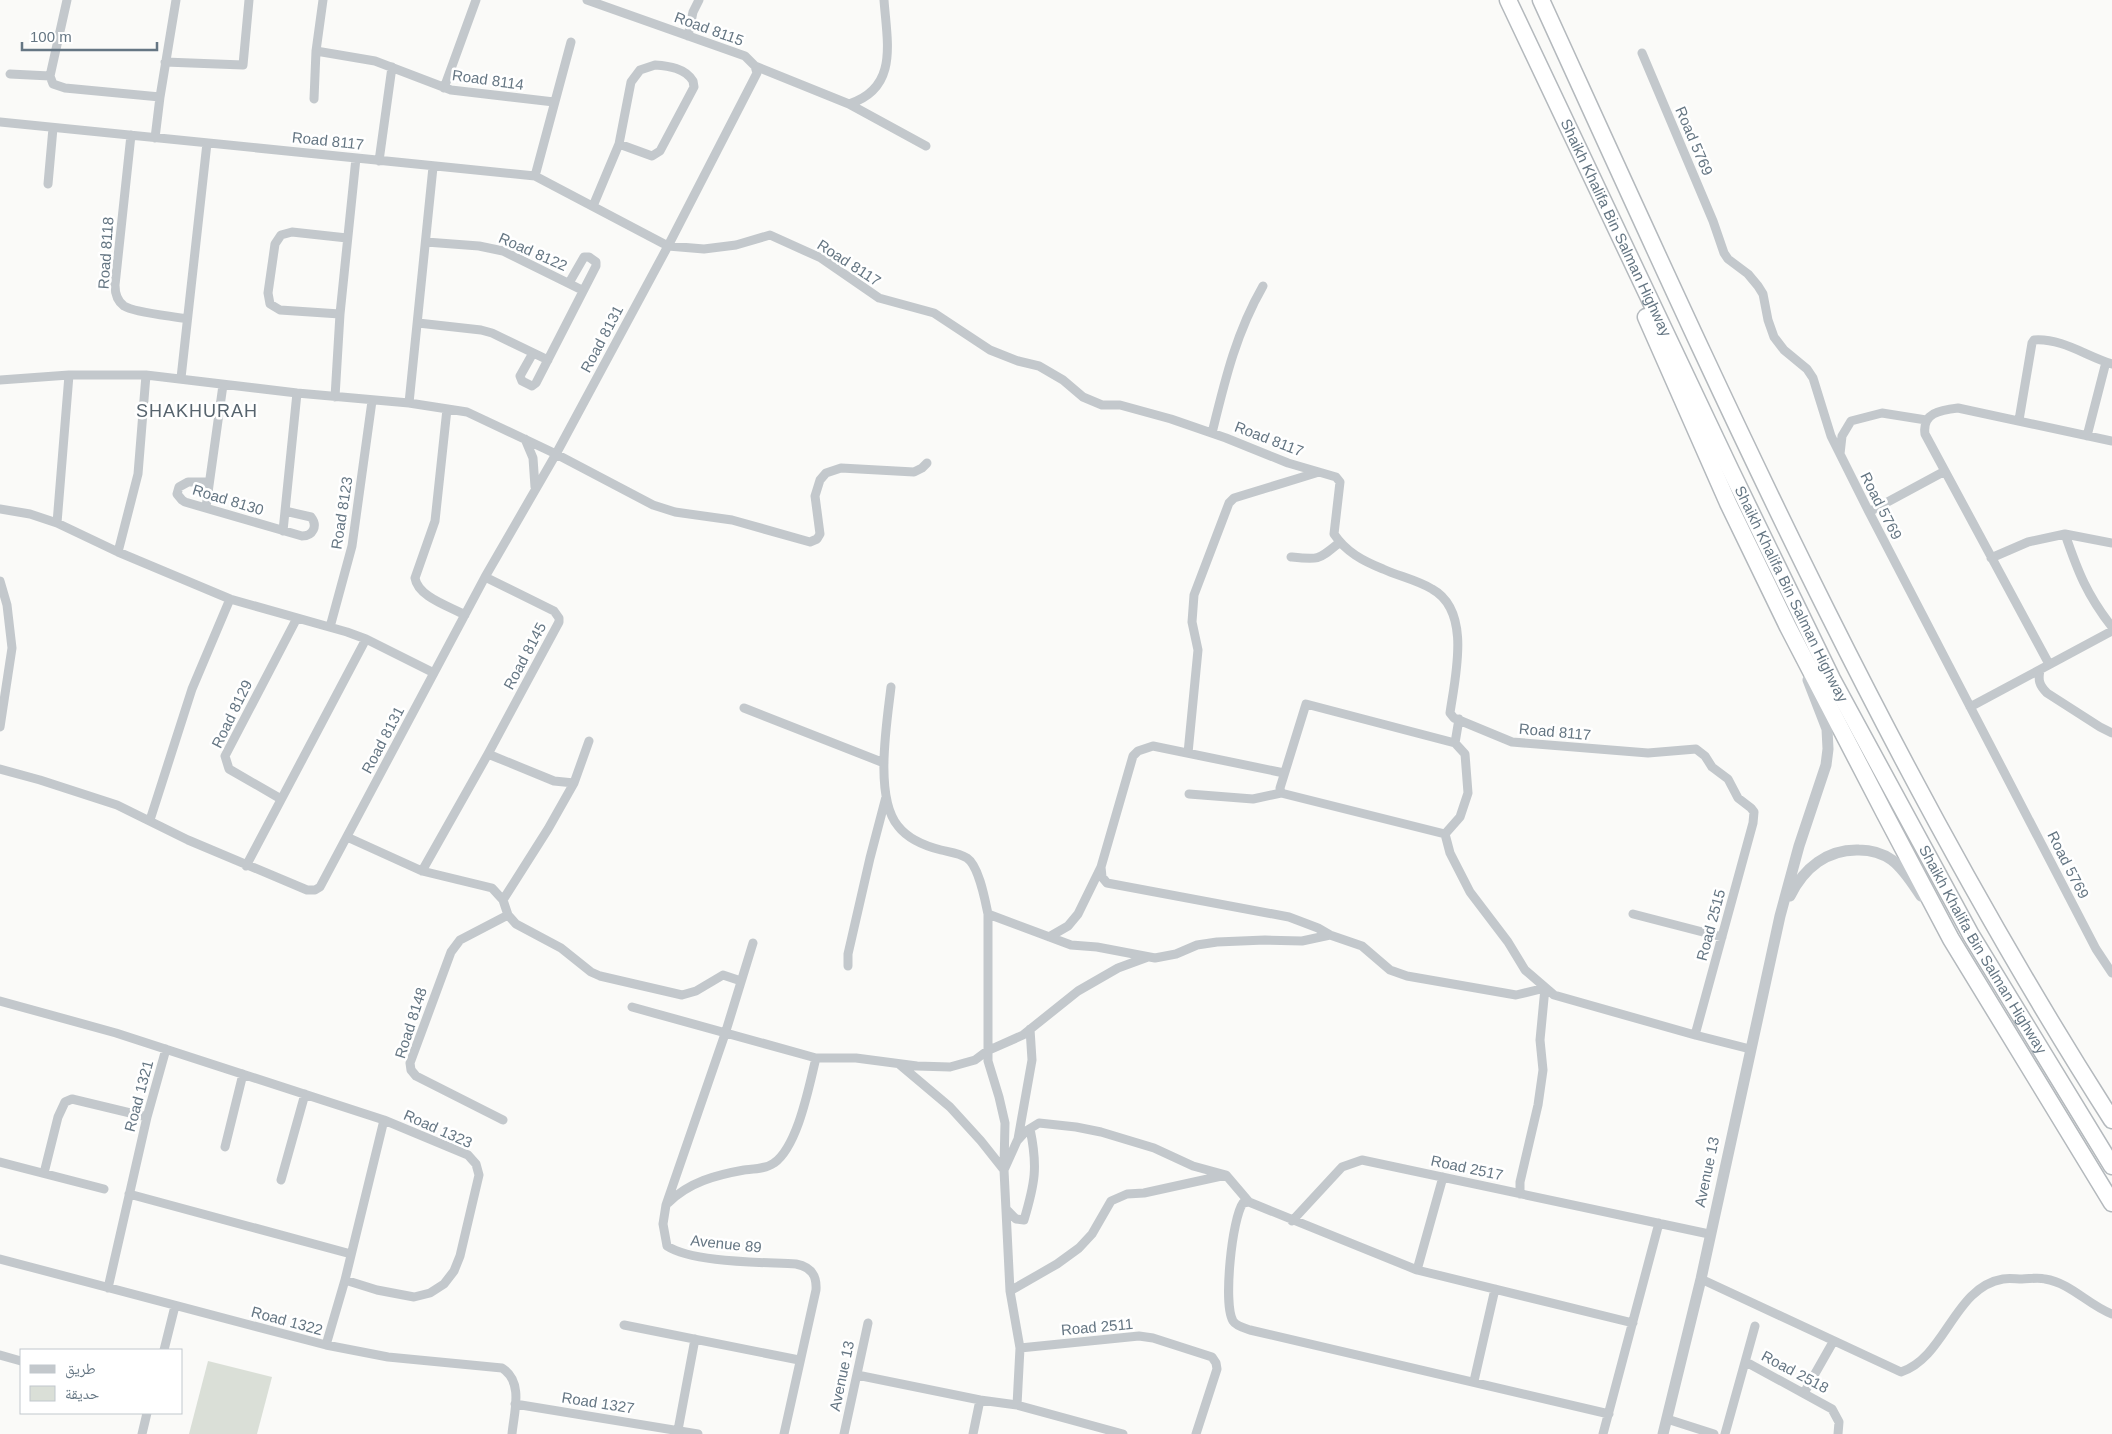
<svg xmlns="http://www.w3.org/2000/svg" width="2112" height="1434" viewBox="0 0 2112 1434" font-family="Arial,'Noto Naskh Arabic',sans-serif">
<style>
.green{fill:#dadfd7}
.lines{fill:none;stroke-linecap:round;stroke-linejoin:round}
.motorway-casing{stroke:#b4b9bd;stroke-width:19}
.minor{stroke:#c3c8cc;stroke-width:9}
.tertiary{stroke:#c3c8cc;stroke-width:11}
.motorway{stroke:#fff;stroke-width:16}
.labels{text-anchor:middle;stroke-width:5;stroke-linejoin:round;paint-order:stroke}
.street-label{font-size:15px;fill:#657683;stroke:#fff}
.quarter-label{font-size:18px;letter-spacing:1px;fill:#57646e;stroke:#fff}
</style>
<rect width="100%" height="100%" fill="#fafaf8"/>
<path class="green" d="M208,1361L272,1377L257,1434H189Z"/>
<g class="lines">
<g class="motorway-casing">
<g id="motorway">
<path id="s1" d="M1508,0L1731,471L1832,679L1971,935L2112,1166"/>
<path d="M1541,0C1715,381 1885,766 2112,1120"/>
<path d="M1646,317L1728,503L1788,627L1885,814L1951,939L2112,1203"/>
</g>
</g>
<path class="minor" d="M67,0L50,76L53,84L65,88L160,97
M688,36L693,12L699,0
M316,51L375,61L451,90L554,102
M1642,53L1713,221L1724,253L1728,259L1748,274L1758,286L1763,294L1768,320L1774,337L1784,350L1807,369L1813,378L1831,436L1869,512L2096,949L2112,973
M165,62L243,65L249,0
M655,65C669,66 685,68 693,81L694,87L660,151L652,156L619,144L631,82L640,70Z
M755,66L849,104L926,146
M10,74L50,76
M444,88L476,0
M314,99L316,51L323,0
M849,104C899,88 887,42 884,0
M0,122L535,176L668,246L704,249L736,245L770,235L821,258L879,298L934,313L990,350L1018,361L1039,366L1063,380L1083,397L1102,405H1120L1171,419L1226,438L1288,463L1336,477L1340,482L1334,534C1346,552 1363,561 1383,569C1398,576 1417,580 1432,589C1472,611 1455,677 1450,713L1454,718L1512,742L1648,753L1696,749L1705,756L1712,767L1728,779L1738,798L1751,808L1754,812L1753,823L1695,1035
M131,135L115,285C115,293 117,301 124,306C135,313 173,316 187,319
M155,138L160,97L176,0
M379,161L392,67
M535,176L571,42
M48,184L53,128
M593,206L619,144
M426,242L479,246L503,251L582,290
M340,314L280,310L270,304L268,293L275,244L281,235L292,232L347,238
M418,323L481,330L492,333L548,360
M533,353L520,376L522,381L532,386L536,383L596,266V262L589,257H584L569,283
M181,378L207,143
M0,380L69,375H146L297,393L409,403L467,412L556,454L653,505L675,512L732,520L810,542L817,539L820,534L815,496L820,480L826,473L841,468L914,472L922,468L927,463
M335,397L340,314L356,158
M409,403L433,167
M447,409L435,521L415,578C418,597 449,606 465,615
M2019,420L2032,343L2034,340C2062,338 2086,356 2112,364
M1212,433C1225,380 1236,333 1263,286
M2087,436L2106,362
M525,439L533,458L535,487
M1840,454L1842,436L1851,421L1882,413L1926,420
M209,482H188L179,487L177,494L182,500L185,502L302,536C313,536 318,526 311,517L285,511
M206,507L223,385
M0,509L30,514L57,523L118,552L230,599L347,632L366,639L434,673
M1869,512L1945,471
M57,523L69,375
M283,531L297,393
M2065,534C2078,572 2087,595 2112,627
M118,552L138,474L146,375
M1291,557C1320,560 1318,560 1340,542
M1991,558L2028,542L2065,534L2112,543
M0,581L7,605L12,648L0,727
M330,627L352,546L372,401
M2049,664L1925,434C1922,413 1940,410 1958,408L2112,441
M2040,670C2038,680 2039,685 2047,693L2100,727L2112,733
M891,687C887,722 874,797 898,826C908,839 925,846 941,850C949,852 959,853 967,858C979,866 985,900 988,914V1061L999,1097L1005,1123L1004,1166
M1970,707L2112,631
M744,708L884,763
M1455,743L1459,719
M1188,753L1198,650L1192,622L1194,595L1229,503L1234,498L1319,472
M488,754L554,781L574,783
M0,769L40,780L117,805L188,840L307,890H315L320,887L485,577L556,454L668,246L757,73L755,66L745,56L587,0
M1281,793L1280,788L1306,704L1455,743L1465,754L1468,793L1460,817L1445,834L1450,853L1470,892L1508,942L1525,970L1554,995L1695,1035L1750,1049
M1189,794L1253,799L1281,793L1445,834
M281,799L229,769L225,756L297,618
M150,820L192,689L230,599
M347,837L422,871L492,888L503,900L508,915L516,924L561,948L591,972L600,976L682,995L696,991L723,975L741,981
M246,866L366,639
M1101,867L1102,877L1107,883L1289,917L1318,928L1330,935
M422,871L488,754L559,622V618L554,611L485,577
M503,900L548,829L574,783L589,741
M988,914L1071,945L1097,947L1155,958L1176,954L1197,945L1217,942L1265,940L1302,941L1330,935L1362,946L1390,970L1407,976L1516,995L1545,988L1540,1040L1543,1070L1538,1105L1520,1182V1194
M1633,914L1722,937
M1049,937L1068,926L1078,914L1101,867L1133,756L1138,751L1153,746L1284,773
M753,943L725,1034L666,1205L663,1224L667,1246C693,1263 764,1262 796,1264C811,1267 817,1275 816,1290L784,1434
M848,966V954L870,858L886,797
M0,1001L116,1033L384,1120L468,1155L476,1164L479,1175L460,1256L454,1271L444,1284L430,1293L414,1297L377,1290L345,1280
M632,1007L816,1058H856L917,1066L950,1067L975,1060L987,1051L1023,1035L1078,991L1118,968L1148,957
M899,1064L950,1107L981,1141L1004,1170
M503,1120L416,1076L411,1070L410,1063L451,952L460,940L508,915
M1018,1139L1032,1060L1030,1029
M225,1147L243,1074
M0,1162L104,1189
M44,1173L58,1117L65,1102L72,1099L147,1117
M281,1180L305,1094
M129,1194L351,1254
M1249,1202L1243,1203C1232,1218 1223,1304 1233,1321C1236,1326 1244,1328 1250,1330L1609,1414
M668,1203C689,1182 716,1175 744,1170C753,1169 766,1169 774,1163C798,1146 809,1086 816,1058
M1006,1209L1016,1219L1024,1220C1035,1183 1038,1167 1030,1129
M1292,1221L1342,1167L1362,1160L1709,1234
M0,1259L326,1345L388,1357L502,1368C524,1382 514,1412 512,1434
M1417,1270L1443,1177
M1701,1279L1901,1372C1946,1357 1954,1287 2003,1279C2009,1278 2016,1279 2022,1279C2029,1279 2038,1277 2045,1279C2071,1283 2088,1305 2112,1314
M108,1288L147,1117L166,1049
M1010,1291L1057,1264L1079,1248L1092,1234L1111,1201L1127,1194L1144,1193L1226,1175
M624,1325L799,1360
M326,1345L345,1280L384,1120
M1020,1348L1139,1336L1153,1338L1212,1357L1216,1363L1217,1369L1196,1434
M164,1350L175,1306
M0,1355L21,1361
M1746,1362L1832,1409L1839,1422L1838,1434
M857,1375L980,1400L1017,1405L1123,1434
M1474,1381L1495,1289
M1804,1393L1833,1342
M515,1404L698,1434
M1017,1405L1020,1348L1010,1291L1004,1170L1017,1141L1026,1131L1039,1123L1076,1127L1101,1132L1154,1148L1193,1166L1226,1175L1249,1202L1417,1270L1633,1323
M1667,1419L1714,1434
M678,1430L695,1339
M142,1434L147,1413
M844,1434L868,1323
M973,1434L980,1400
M1603,1434L1659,1223
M1725,1434L1755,1326"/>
<path class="tertiary" d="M1790,896C1804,868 1827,849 1859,850C1871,850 1882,853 1892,860C1904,869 1913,884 1921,896
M1663,1434L1701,1279L1780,916L1799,846L1826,765L1828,749L1827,729L1808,680"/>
<use href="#motorway" class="motorway"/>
</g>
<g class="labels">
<g class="street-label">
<text transform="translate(709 29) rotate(20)" y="5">Road 8115</text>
<text transform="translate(488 80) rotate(8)" y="5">Road 8114</text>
<text transform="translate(328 141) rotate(6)" y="5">Road 8117</text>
<text transform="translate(1694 141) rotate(67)" y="5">Road 5769</text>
<text dy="5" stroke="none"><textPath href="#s1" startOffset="252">Shaikh Khalifa Bin Salman Highway</textPath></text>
<text transform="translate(533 252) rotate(24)" y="5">Road 8122</text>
<text transform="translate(106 253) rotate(-86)" y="5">Road 8118</text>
<text transform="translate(849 263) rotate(33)" y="5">Road 8117</text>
<text transform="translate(602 339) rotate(-62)" y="5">Road 8131</text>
<text transform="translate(1269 439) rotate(21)" y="5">Road 8117</text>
<text transform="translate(228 500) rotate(17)" y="5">Road 8130</text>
<text transform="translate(1881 506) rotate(63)" y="5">Road 5769</text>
<text transform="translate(342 513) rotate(-81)" y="5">Road 8123</text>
<text dy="5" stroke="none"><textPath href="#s1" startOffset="658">Shaikh Khalifa Bin Salman Highway</textPath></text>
<text transform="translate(525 656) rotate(-62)" y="5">Road 8145</text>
<text transform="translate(232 714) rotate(-64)" y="5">Road 8129</text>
<text transform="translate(1555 732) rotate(5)" y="5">Road 8117</text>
<text transform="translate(383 740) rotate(-62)" y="5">Road 8131</text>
<text transform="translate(2068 865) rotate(63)" y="5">Road 5769</text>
<text transform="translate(1711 925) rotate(-75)" y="5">Road 2515</text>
<text dy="5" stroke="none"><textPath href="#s1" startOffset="1062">Shaikh Khalifa Bin Salman Highway</textPath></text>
<text transform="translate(411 1023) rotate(-72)" y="5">Road 8148</text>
<text transform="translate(139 1096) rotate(-75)" y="5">Road 1321</text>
<text transform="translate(438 1129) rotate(24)" y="5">Road 1323</text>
<text transform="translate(1467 1168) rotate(12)" y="5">Road 2517</text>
<text transform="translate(1707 1172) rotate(-78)" y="5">Avenue 13</text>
<text transform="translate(726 1244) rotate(6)" y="5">Avenue 89</text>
<text transform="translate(287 1321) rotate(15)" y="5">Road 1322</text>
<text transform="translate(1097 1327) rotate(-5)" y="5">Road 2511</text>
<text transform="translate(1795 1372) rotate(28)" y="5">Road 2518</text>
<text transform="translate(842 1376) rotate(-78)" y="5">Avenue 13</text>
<text transform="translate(598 1403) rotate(9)" y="5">Road 1327</text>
</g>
<g class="quarter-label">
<text x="197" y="417">SHAKHURAH</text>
</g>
</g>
<rect x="20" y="1349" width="162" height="65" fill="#ffffff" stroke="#c1c8cd"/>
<rect x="30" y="1365" width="25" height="8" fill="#c3c8cc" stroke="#c1c8cd"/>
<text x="65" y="1374" font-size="15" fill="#657683">طريق</text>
<rect x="30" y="1386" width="25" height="15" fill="#dadfd7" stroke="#c1c8cd"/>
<text x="65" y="1399" font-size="15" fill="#657683">حديقة</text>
<path d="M22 42v8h135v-8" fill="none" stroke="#657683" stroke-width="2.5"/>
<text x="30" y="42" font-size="15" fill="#657683" stroke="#ffffff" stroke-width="4" paint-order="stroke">100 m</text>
</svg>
